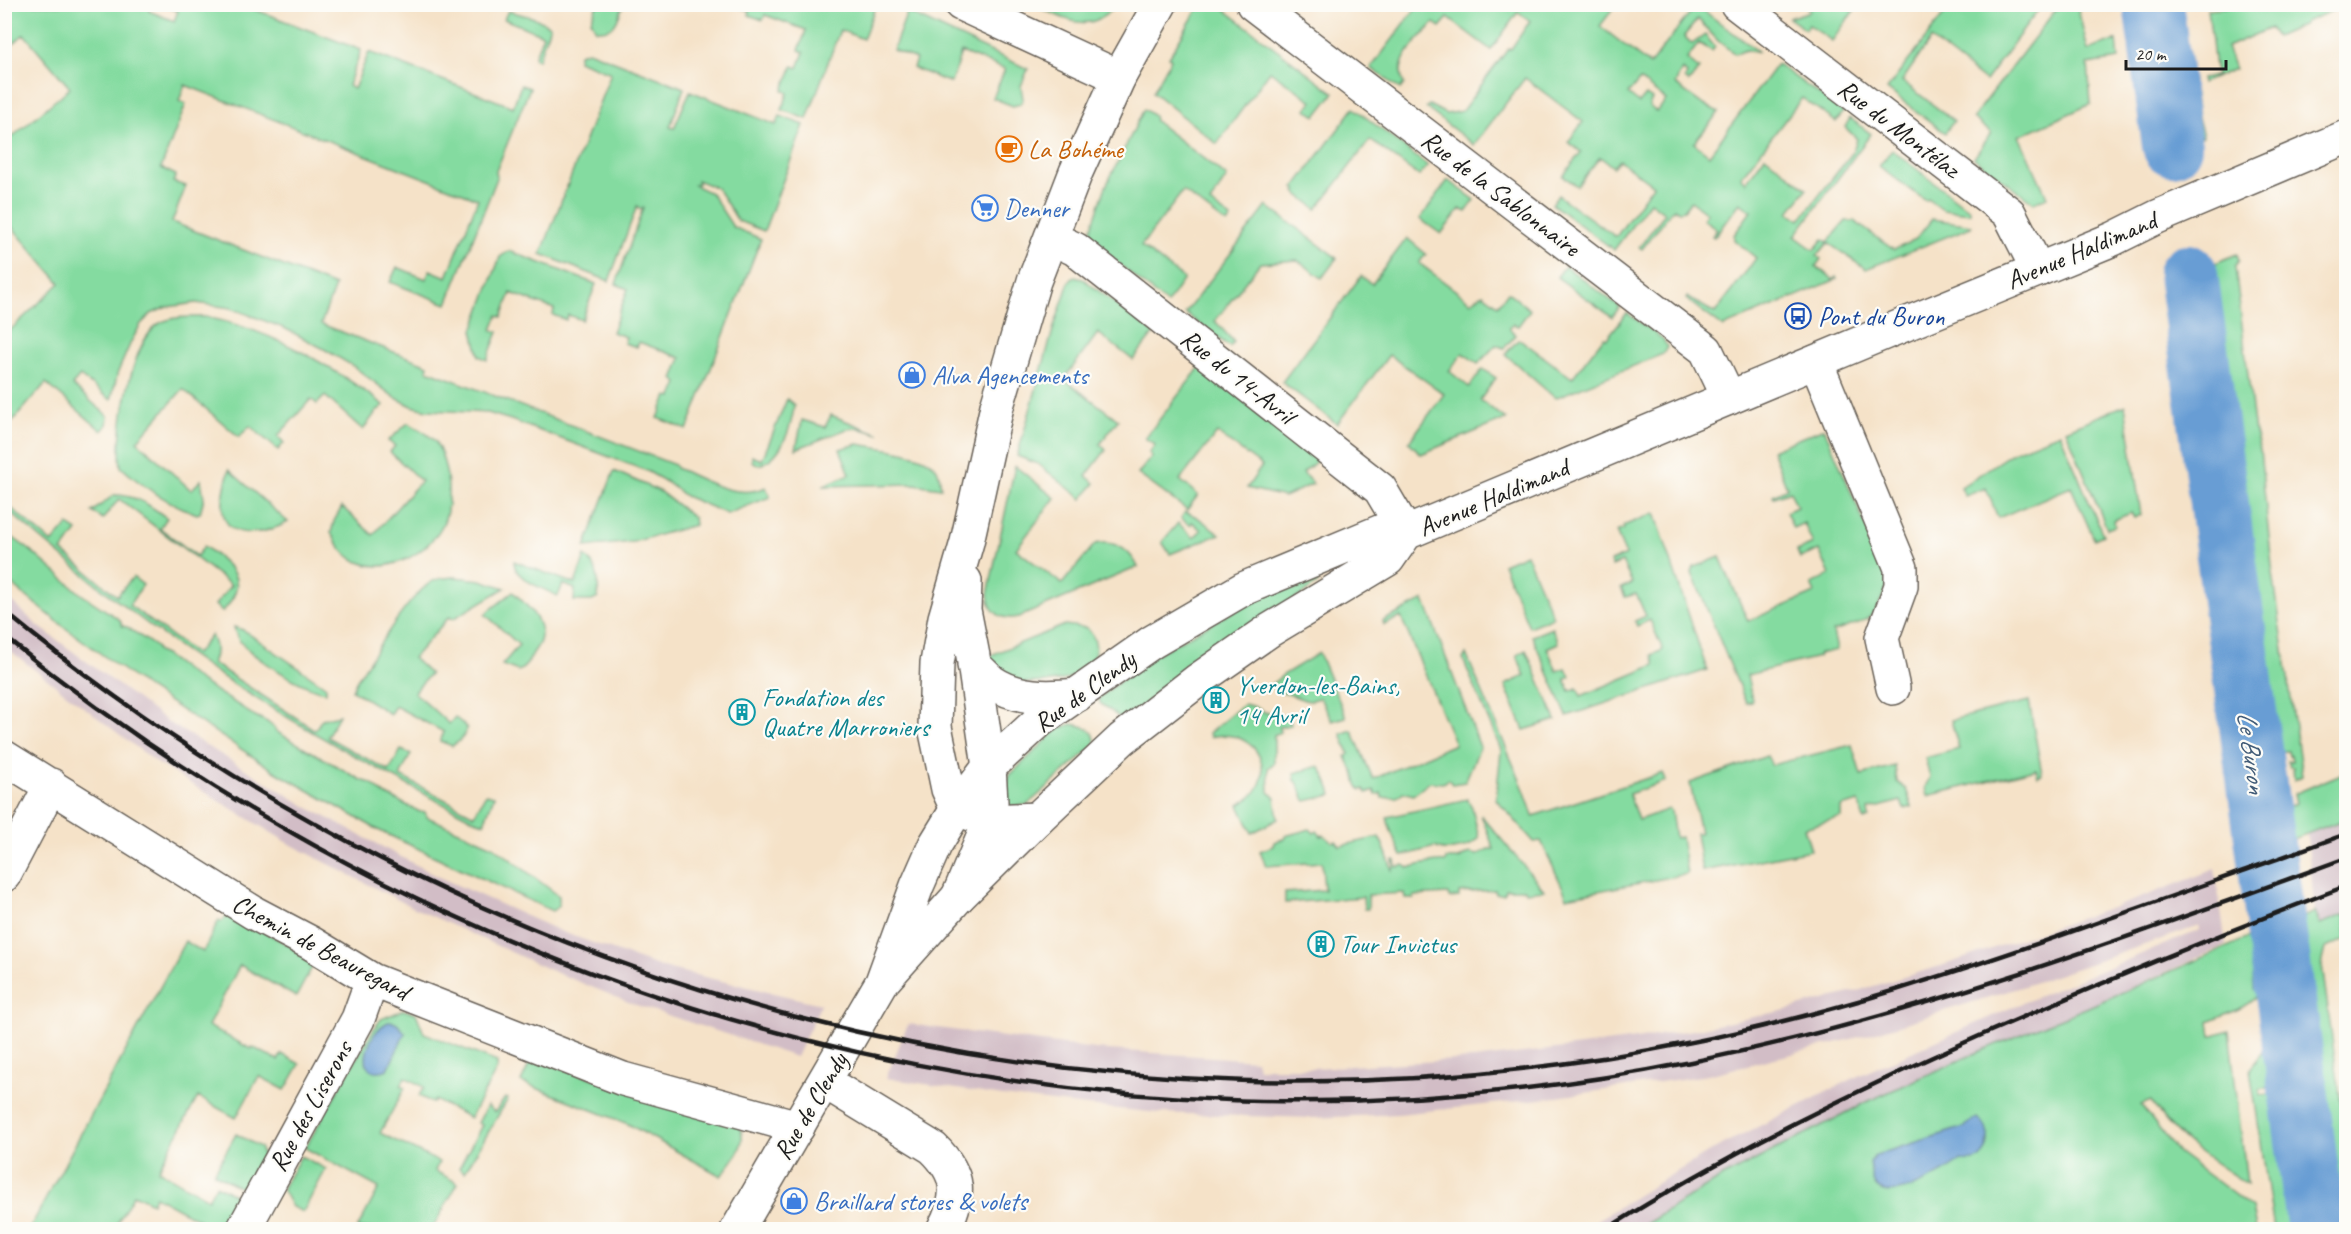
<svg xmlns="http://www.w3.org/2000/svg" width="2351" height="1234" viewBox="0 0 2351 1234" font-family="Caveat,sans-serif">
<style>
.industrial{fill:#d2bdc6}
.green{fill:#84dba0;stroke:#507c5e;stroke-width:1.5;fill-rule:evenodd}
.water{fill:#679dd4;stroke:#425c78;stroke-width:1.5}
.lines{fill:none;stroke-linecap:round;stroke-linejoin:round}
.river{stroke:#679dd4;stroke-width:60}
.minor-casing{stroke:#686158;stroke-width:36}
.tertiary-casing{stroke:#686158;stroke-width:36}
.secondary-casing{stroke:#686158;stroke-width:36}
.minor{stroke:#fff;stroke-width:33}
.tertiary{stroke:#fff;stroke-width:33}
.secondary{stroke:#fff;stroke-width:33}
.rail{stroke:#1c1c1c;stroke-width:4.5}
.labels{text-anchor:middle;stroke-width:4.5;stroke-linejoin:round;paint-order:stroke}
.street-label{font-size:26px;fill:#1c1c1c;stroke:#fdfcf7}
.food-label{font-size:26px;fill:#c56008;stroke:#fdfcf7;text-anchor:start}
.shop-label{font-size:26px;fill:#366cbe;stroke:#fdfcf7;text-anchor:start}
.transit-label{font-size:26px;fill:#164399;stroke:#fdfcf7;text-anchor:start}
.culture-label{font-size:26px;fill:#0d838f;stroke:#fdfcf7;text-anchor:start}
.water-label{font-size:27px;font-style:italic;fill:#425c78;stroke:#fdfcf7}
</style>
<rect width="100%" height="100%" fill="#fdfcf7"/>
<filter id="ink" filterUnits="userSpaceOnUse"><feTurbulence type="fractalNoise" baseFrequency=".0167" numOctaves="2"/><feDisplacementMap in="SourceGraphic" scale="12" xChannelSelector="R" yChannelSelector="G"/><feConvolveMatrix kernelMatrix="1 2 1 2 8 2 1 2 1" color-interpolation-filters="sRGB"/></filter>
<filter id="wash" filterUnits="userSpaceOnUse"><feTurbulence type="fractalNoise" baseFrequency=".008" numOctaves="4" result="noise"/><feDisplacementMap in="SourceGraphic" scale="24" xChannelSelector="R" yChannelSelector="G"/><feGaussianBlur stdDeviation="1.35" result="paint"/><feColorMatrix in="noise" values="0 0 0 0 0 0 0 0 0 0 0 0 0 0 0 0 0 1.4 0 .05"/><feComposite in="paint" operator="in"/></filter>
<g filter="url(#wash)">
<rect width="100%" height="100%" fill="#f5e2c8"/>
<path class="industrial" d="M5,595L37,625L171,724L309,808L439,877L562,932L661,967L821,1004L796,1057L633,1004L550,970L410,906L290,844L157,763L5,647Z
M2346,790V914L2320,924L2315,912L2304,807Z
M2215,869L2226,945L2086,1008L1985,1049L1871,1100L1717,1180L1636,1229H1582L1714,1149L1858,1076L2008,1009L2200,930L2199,926L2034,983L1867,1035L1708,1075L1550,1098L1399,1114L1314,1118L1243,1116L1160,1113L1087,1106L1002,1096L886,1078L908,1024L1095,1049L1256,1060L1258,1068H1313L1474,1059L1629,1040L1698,1029L1786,1010L1857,991L1947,964L2135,900Z"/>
<path class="green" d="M1217,4L1334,93L1316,116L1306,109L1312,101L1270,71L1217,144L1153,92L1171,59L1169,57L1200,5Z
M1419,4L1616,5L1600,26L1650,65L1696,5L1759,52L1746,50L1735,54L1718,41L1698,19L1684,36L1692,44L1705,35L1715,47L1712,51L1699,43L1687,59L1699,69L1689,82L1685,79L1687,74L1682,70L1675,84L1702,104L1719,112L1694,143L1709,155L1777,64L1843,112L1836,122L1802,98L1741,177L1746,182L1765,156L1807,189L1789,212L1800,220L1853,152L1857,139L1845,127L1850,118L1871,134L1795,236L1814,250L1823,239L1828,242L1846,221H1854L1894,250L1916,239L1932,219L1972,225L1971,227L1866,269L1828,243L1817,256L1821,259L1816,266L1834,280L1836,277L1837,279L1723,327L1686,299L1687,297L1715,313L1751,265L1756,258L1734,240V235L1751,211L1740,203L1714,237L1712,236L1717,229L1703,219L1707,213L1691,201L1684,210L1679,211L1674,208L1642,249L1639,247L1665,213L1650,202L1614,250L1552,204L1558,195L1616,237L1653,185L1619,160L1613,167L1600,157L1577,186L1563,176L1581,152L1568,142L1583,122L1525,78L1474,145L1426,108L1429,105L1446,114L1462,111L1508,49H1511L1530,21L1518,12L1491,50L1448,18L1440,27L1434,23C1419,40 1392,60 1404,84L1400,89L1371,68ZM1640,80L1666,100L1657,112L1649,106L1652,99L1646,95L1639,103L1628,94Z
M2060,4L2077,5L2088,50L2117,40L2119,59L2088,64L2091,104L2019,136L2047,197L2034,203L1974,158L1991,133L1973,118Z
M2253,4L2344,6L2305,22V24L2276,37L2270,28L2227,47L2235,69L2202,83L2201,78L2216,76L2208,9Z
M9,5H150L149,11L174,21L178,11L163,5H243L361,50L348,86L354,89L369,52L513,107L521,85L530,88L496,171L497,178L447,304L390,282L397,267L426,279L430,270L447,277L478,199L185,85L179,101L186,104L161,168L176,175L173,182L186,186L172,222L335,286L321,324L428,365L427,370L675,465L676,468C703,479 736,501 766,487L770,497L727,514L685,496L668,483L647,471L511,420L488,413L427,410L412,406L394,397L353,366L324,349L286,329L231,308L196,303L167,307L151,314L141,324L131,342L118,372L111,400L80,376L72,385L108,416L107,425L102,431L46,383L5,430L4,341L8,337L6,334L60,283L5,219V130L12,137L70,88L24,34L5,51V9Z
M597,5H623C617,21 617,31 596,30L591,20Z
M734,5H876L863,39L840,30L807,119L782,110L788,93L783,90L793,66L798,68L804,52L799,50L806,30L765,15L763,20L749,15L750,11Z
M1033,5V4L1116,5C1089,37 1065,18 1033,5Z
M1806,5H1858L1832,41L1809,25L1805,29L1789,18L1810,11Z
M1951,5H2042L1985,81L1931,39L1902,81L1954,121L1945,133L1887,89Z
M2162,5H2182L2198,117L2203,136L2182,145Z
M508,11L535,18L550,26L538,60L534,58L543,35L504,19Z
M907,12L1028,69L1021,86L1023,99L1020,104L1013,106L993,98L1005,69L961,52L951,83L913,68L916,59L893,50Z
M2131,14L2140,15L2159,154L2156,155L2142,98Z
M588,51L684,88L670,127L674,128L690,91L776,125L780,116L804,125L764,231L738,221L717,188L697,180L698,184L694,185L711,193L733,227L761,239L687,430L658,418L667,396L672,397L678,383L673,379L681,358L639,342L637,347L624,343L626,337L612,332L628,289L616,284L643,208L640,209L637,206L609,281L541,254L611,73L578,60L579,54Z
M1354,108L1428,166L1419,176L1370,140L1317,209L1295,192L1297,190L1294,188Z
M1144,109L1154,116L1155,121L1227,177L1210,203L1231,218L1227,224L1183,191L1141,246L1184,279L1167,304L1088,238L1106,186Z
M1892,150L1970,210V213L1943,210L1928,199L1926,201L1879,166Z
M1448,180L1475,200L1466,212L1460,209L1441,234L1420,219Z
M1267,206L1337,258L1322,278L1297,260L1260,263L1215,321L1234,342L1230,347L1185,313Z
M1407,238L1426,254L1419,263L1471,302L1483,294L1498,305L1508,292L1530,310L1518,326L1513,324L1509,328L1516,335L1504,348L1496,345L1478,364L1463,353L1449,371L1469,387L1483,369L1496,378L1480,400L1506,419L1421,454L1409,442L1444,394L1389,355L1337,424L1282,382L1361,276L1372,284Z
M509,251L596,284L582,320L568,315L566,320L553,315L554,309L511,293L502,317L498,315L492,330L498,332L487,360L479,356L473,330L500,257Z
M2237,254L2239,260L2235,267L2255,433L2260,450L2272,566L2302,776L2294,780L2293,767H2290L2288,761H2292L2291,755L2289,756L2288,751L2264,752L2205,324L2214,308L2204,310L2198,270Z
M1565,266L1620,307L1612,317L1557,277Z
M1074,277L1083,279L1154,333L1133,360L1098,333L1064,379L1118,420L1100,444L1106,450L1086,476L1095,483L1082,499L1038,464L1017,456L1053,330L1069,282Z
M2175,279L2204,497L2194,494L2167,310L2172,280Z
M1627,313L1663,339L1667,347L1663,354L1555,398L1505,354L1518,340H1521L1572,378L1604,337L1607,338Z
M206,317C274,331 330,365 384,405L376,412L363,430L325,396L317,404L311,399L278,436L284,443L278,450L250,426L239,437L183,389L137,441L191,490L201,480L204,498L200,513L197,514C170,504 143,487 121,467C116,435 130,341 160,323C174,316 192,317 206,317Z
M1200,367L1321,457L1303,473L1313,484L1284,497L1247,488L1262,466L1217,433L1180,480L1198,495L1187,510L1138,474L1152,456L1149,453L1155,445L1145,438Z
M787,399L794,405C792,427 781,460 758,465L752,461V456L762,460Z
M2125,405L2141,515L2134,518L2131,513L2114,520L2115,526L2107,529L2066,430Z
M831,415L879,434L858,428L847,429L796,449L802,420L825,427Z
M408,423C417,428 428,433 435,441C442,451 445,465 447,476C449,492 450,511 442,526C426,556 383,578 351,558C342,552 336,542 331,533L334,521L342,507L373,535L421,481L390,452L395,446L388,441Z
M1824,428L1889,581C1873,622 1873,618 1833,632L1837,650L1819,654L1818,657L1747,675L1752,700L1751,702L1746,703L1692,573L1694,567L1720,557L1748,621L1815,593L1811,584L1830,575L1819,550L1800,558L1797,551L1813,544L1804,523L1793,528L1786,512L1797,507L1790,491L1774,497L1773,495L1787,488L1772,450Z
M2060,433L2103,535L2094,539L2071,487L1998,518L1986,488L1965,496L1961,487L2015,451Z
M858,444C877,448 927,452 937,469C940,475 940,482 941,488L914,484L822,486L850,474L840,449Z
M1015,466L1055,498L1016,549L1062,584L1095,544C1116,540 1129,549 1138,567L1019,617C1002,621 989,613 988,594Z
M229,470L288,522C270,532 228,544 223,512C221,499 226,483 229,470Z
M614,471L659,491L694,518L695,525L633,542L585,547Z
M114,495C137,495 149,505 167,518L160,528L197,556L204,546C231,566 252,581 222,612L215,605L231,585L119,499L103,519L92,512Z
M4,502L52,543L68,525L77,531L62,551L117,596L133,577L143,585L129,605L196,654L211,635C216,645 217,653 212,663L315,730L322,719L339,715L327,737L389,771L401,750L411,754L400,776L474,815L486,794L494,796L484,823L472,819C391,777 312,734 235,685C153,632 78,571 5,508Z
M1185,512L1197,517L1220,534L1170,554L1162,542L1178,523L1194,538L1201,530L1192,522L1190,525L1181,518Z
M1655,513L1707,670L1567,716L1532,636L1552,628L1558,643L1547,648L1557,671L1566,668L1570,677L1565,679L1570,691L1577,688L1581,696L1655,665L1652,655L1663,650L1650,620L1637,626L1635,621L1646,616L1636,594L1625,597L1621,588L1632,583L1622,562L1612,566L1610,562L1626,555L1616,532L1624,529L1623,526Z
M5,532L30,550L81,594L120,620L122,626L127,627L156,647L158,652L165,655L200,681L243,708C253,718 270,719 277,732L361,780L371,783L383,793L420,812H425L427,817L493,846L559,896V906L552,911L380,831L276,772L148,688L64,627L5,579Z
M1526,554L1553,617L1529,627L1503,564Z
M585,556C599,567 599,582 598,598L592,601H574L575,589L563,584L558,596C544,589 513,579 514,561L575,584Z
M1313,573L1318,583L1124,721L1100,703L1099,698L1151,657L1268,592Z
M454,577L481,580L505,588L453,619L449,617L413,658L430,674L414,692L449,724L455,717L467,728C466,736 459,742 452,746L440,741L444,732L395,706L390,714L352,690L356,681C376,652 400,608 427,585C435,578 444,578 454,577Z
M513,592C525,603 546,622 540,641C539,645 535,650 533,653C529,661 526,668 518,671L502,665L519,645L485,614Z
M1424,600L1480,747L1465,782L1452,784L1448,779L1443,783L1430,782L1413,795L1403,792L1397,797L1382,798L1381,793L1376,795L1374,790L1367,793L1364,789L1361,790C1355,784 1357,782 1355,775C1353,769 1348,763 1346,756L1349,754L1341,734L1352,730L1373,779L1455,744L1401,617L1384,625L1383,621Z
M1065,625L1087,628C1107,650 1089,670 1067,679C1055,684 1028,682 1014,683L986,657Z
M234,627L243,630L322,684L326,687V692C306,690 251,657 239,640C236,637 235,631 234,627Z
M1526,650L1556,720L1524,730L1505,685L1525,676L1517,655Z
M1319,653L1346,717L1332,721L1320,698C1316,698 1313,700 1310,701C1302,701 1292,693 1281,693L1277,688L1268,687L1283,675Z
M1466,654L1525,792L1533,816L1663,773L1666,781L1629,794L1638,820L1669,809L1671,811L1675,838L1681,837L1687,874L1567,897L1541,841L1534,842L1496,799L1501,750L1463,659Z
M2029,701L2042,774L2038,776L2036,769L1927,796L1925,787L1930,777L1925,758L1959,749L1951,720Z
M1244,704L1259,708L1263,712L1277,714L1280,717L1289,719L1291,725L1279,727L1280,732L1274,735V764L1268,768L1269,792L1275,798L1278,819L1252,833L1239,805C1283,783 1261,725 1210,737L1209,733Z
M1072,724C1085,726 1097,730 1095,745L1027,805L1008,806C1003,796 1005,785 1010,775L1058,729Z
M1852,745L1861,775L1895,766L1897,782L1906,789L1912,807L1904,809L1901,801L1868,810L1869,818L1864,820L1859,802L1841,807V817L1804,828L1811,850L1702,871L1696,833H1700L1690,783L1767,756L1772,765Z
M1319,766C1323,771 1331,789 1332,795L1306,801C1300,795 1302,786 1295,780L1294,773Z
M2346,772V819L2288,841L2284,809L2296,803L2294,794Z
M1467,799L1472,807L1479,838C1470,849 1446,854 1435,847L1402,856C1396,843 1389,830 1387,817Z
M1481,815L1544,890L1526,892L1525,889H1505L1504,894H1496L1495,890L1459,893V897L1449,898L1448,894L1414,896V899H1405L1404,893L1368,895V909H1364L1363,897L1285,903V893L1324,890L1322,862L1266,866L1260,851L1273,846L1274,842L1286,838L1285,836L1310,829L1314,833L1317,831L1321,836L1323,835L1333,842L1336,841L1340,846L1379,837C1382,841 1390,863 1392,870L1394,866L1393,860H1395L1396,867L1404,865L1409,868C1416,865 1437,861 1445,862L1446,859H1459L1469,853L1477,855L1488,849H1494Z
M2315,912L2320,924L2346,914V939L2326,948L2322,965L2346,1140V1229H2335L2291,922Z
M231,913L316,960L296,997L240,965L208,1026L251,1049L252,1047L278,1060L282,1054L300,1064L285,1090L259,1076L236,1118L198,1097L158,1170L208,1199L216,1185L241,1198L227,1227L223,1229H216L155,1196L152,1203L134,1194L114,1229L29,1230L185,941L203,952L219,920L221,922Z
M2250,937L2254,989L2260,993C2247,1008 2227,1014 2209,1022L2211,1036L2229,1030L2247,1184C2210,1159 2175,1140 2151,1101L2141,1105L2176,1151L2252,1208L2256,1229L1636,1230L1717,1180L1871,1100L1985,1049L2086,1008Z
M403,1010L416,1013L424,1033L497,1062V1069L470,1118L435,1100L433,1103L419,1096L424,1087L405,1077L401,1086L405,1088L380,1133L439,1162L435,1171L458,1183L432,1229H357L379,1188L305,1148L373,1030L381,1019ZM397,1024L405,1033L388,1069C378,1072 373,1071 366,1064Z
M2272,1040L2277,1086L2260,1089V1095L2279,1093L2296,1229H2274L2250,1069Z
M532,1058L740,1127C748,1146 732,1161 721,1176L628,1124L521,1082Z
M505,1098L508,1099L465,1172L459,1168L482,1125L478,1123L487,1106L495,1112Z
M236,1134L260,1147L263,1155L244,1190L214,1173Z
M301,1156L326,1169L303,1212L292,1207L282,1189Z"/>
<path class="water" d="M391,1021L397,1024L405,1033L388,1069C351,1083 367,1028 391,1021Z
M2299,1036L2304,1043L2330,1229H2305L2281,1047L2283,1038Z
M1977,1118C1997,1128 1989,1170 1961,1160C1947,1172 1890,1206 1875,1185C1871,1179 1871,1169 1870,1162L1876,1155L1961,1128Z"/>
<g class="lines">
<path class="river" d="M2153,4L2172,146
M2188,274L2317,1230"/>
</g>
</g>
<g filter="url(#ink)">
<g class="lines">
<g class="minor-casing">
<path id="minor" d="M961,4L1119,77
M1253,4L1706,350L1729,398
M1737,4L2009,213L2038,270
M1051,238L1075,249L1380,489L1406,533
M1816,362L1901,568V586L1882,638L1893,688
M4,757L254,913L311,943L372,980L623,1079L798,1127
M4,875L51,785
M825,1082L933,1148C961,1175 961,1196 943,1230
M243,1230L358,1019L372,980"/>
</g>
<g class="tertiary-casing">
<path id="tertiary" d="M974,665C980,670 986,677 992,682C1017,699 1048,698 1077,695
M1037,819L990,821L957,809L948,789L935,727L937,663L945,618L967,542L997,406L1034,281L1076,172L1119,77L1160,4
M958,897L990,821L991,802L989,767L973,656L964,610L965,581"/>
</g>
<g class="secondary-casing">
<path id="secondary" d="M882,982L958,897L1037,819L1122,739L1198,680L1270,630L1388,559L1406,533L1889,331L2113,239L2157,217L2346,137
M737,1230L882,982L917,886L935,845L957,809L989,767L1039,721L1152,642L1243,589L1384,530L1406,533"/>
</g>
<use href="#minor" class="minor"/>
<use href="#tertiary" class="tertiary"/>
<use href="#secondary" class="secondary"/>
<path class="rail" d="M4,611C475,999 1091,1164 1692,1042C1831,1014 1965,970 2099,922C2182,893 2264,864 2346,834
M4,636C476,1020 1093,1183 1691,1062C1916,1017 2132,936 2346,858
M1605,1230C1727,1153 1855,1091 1986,1033C2105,981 2225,932 2346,886"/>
</g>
</g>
<defs>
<g id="cafe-ring" transform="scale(1.35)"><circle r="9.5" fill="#fdfcf7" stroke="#e8710a" stroke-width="1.5"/><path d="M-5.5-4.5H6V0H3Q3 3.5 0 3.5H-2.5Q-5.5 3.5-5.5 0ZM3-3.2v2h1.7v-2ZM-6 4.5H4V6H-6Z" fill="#e8710a"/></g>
<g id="supermarket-ring" transform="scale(1.35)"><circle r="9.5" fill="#fdfcf7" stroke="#3f7fe0" stroke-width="1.5"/><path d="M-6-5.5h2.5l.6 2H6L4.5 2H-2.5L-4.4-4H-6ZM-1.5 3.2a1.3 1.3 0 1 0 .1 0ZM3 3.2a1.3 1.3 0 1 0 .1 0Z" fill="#3f7fe0"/></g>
<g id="bus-ring" transform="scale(1.35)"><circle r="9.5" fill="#fdfcf7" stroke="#1a4fb4" stroke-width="1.5"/><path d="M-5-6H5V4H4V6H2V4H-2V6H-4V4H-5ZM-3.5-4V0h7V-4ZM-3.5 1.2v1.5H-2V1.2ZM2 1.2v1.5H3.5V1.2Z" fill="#1a4fb4"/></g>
<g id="shop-ring" transform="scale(1.35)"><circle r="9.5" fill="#fdfcf7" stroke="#3f7fe0" stroke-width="1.5"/><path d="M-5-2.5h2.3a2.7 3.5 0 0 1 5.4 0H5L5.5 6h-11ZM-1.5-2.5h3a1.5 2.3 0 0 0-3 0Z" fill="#3f7fe0"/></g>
<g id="building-ring" transform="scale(1.35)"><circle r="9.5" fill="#fdfcf7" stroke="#0f9aa8" stroke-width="1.5"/><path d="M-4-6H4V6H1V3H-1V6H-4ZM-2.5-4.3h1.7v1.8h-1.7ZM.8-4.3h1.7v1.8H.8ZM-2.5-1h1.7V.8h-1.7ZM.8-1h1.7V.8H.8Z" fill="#0f9aa8"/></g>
</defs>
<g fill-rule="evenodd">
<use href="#cafe-ring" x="1009" y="149"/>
<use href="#supermarket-ring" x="985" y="208"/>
<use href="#bus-ring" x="1798" y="316"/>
<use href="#shop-ring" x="912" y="375"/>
<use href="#building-ring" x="1216" y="700"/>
<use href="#building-ring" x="742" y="712"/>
<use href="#building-ring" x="1321" y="944"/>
<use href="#shop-ring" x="794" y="1201"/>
</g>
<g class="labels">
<g class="street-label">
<text transform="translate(1899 128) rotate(37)" y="9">Rue du Montélaz</text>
<text transform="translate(1501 193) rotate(37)" y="9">Rue de la Sablonnaire</text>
<text transform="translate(2081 250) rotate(-23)" y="9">Avenue Haldimand</text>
<text transform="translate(1238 376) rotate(38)" y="9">Rue du 14-Avril</text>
<text transform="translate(1493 497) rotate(-23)" y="9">Avenue Haldimand</text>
<text transform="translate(1084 691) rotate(-36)" y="9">Rue de Clendy</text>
<text transform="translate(321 947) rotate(28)" y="9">Chemin de Beauregard</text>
<text transform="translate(310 1106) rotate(-61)" y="9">Rue des Liserons</text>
<text transform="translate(810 1106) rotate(-59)" y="9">Rue de Clendy</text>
</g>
<g class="food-label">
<text x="1028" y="158">La Bohéme</text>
</g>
<g class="shop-label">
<text x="1004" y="217">Denner</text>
<text x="932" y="384">Alva Agencements</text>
<text x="814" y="1210">Braillard stores &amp; volets</text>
</g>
<g class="transit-label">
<text x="1818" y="325">Pont du Buron</text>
</g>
<g class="culture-label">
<text x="1236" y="694">Yverdon-les-Bains,<tspan x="1236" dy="30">14 Avril</tspan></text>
<text x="762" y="706">Fondation des<tspan x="762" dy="30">Quatre Marroniers</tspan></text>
<text x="1340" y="953">Tour Invictus</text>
</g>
<g class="water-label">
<text transform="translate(2252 752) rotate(82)" y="9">Le Buron</text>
</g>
</g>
<rect width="2351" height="1234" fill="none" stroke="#fdfcf7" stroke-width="24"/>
<path d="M2126 60v9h100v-9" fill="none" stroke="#1c1c1c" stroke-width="3"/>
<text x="2135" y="60" font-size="18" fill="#1c1c1c" stroke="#fdfcf7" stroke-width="4.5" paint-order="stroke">20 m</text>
</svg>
